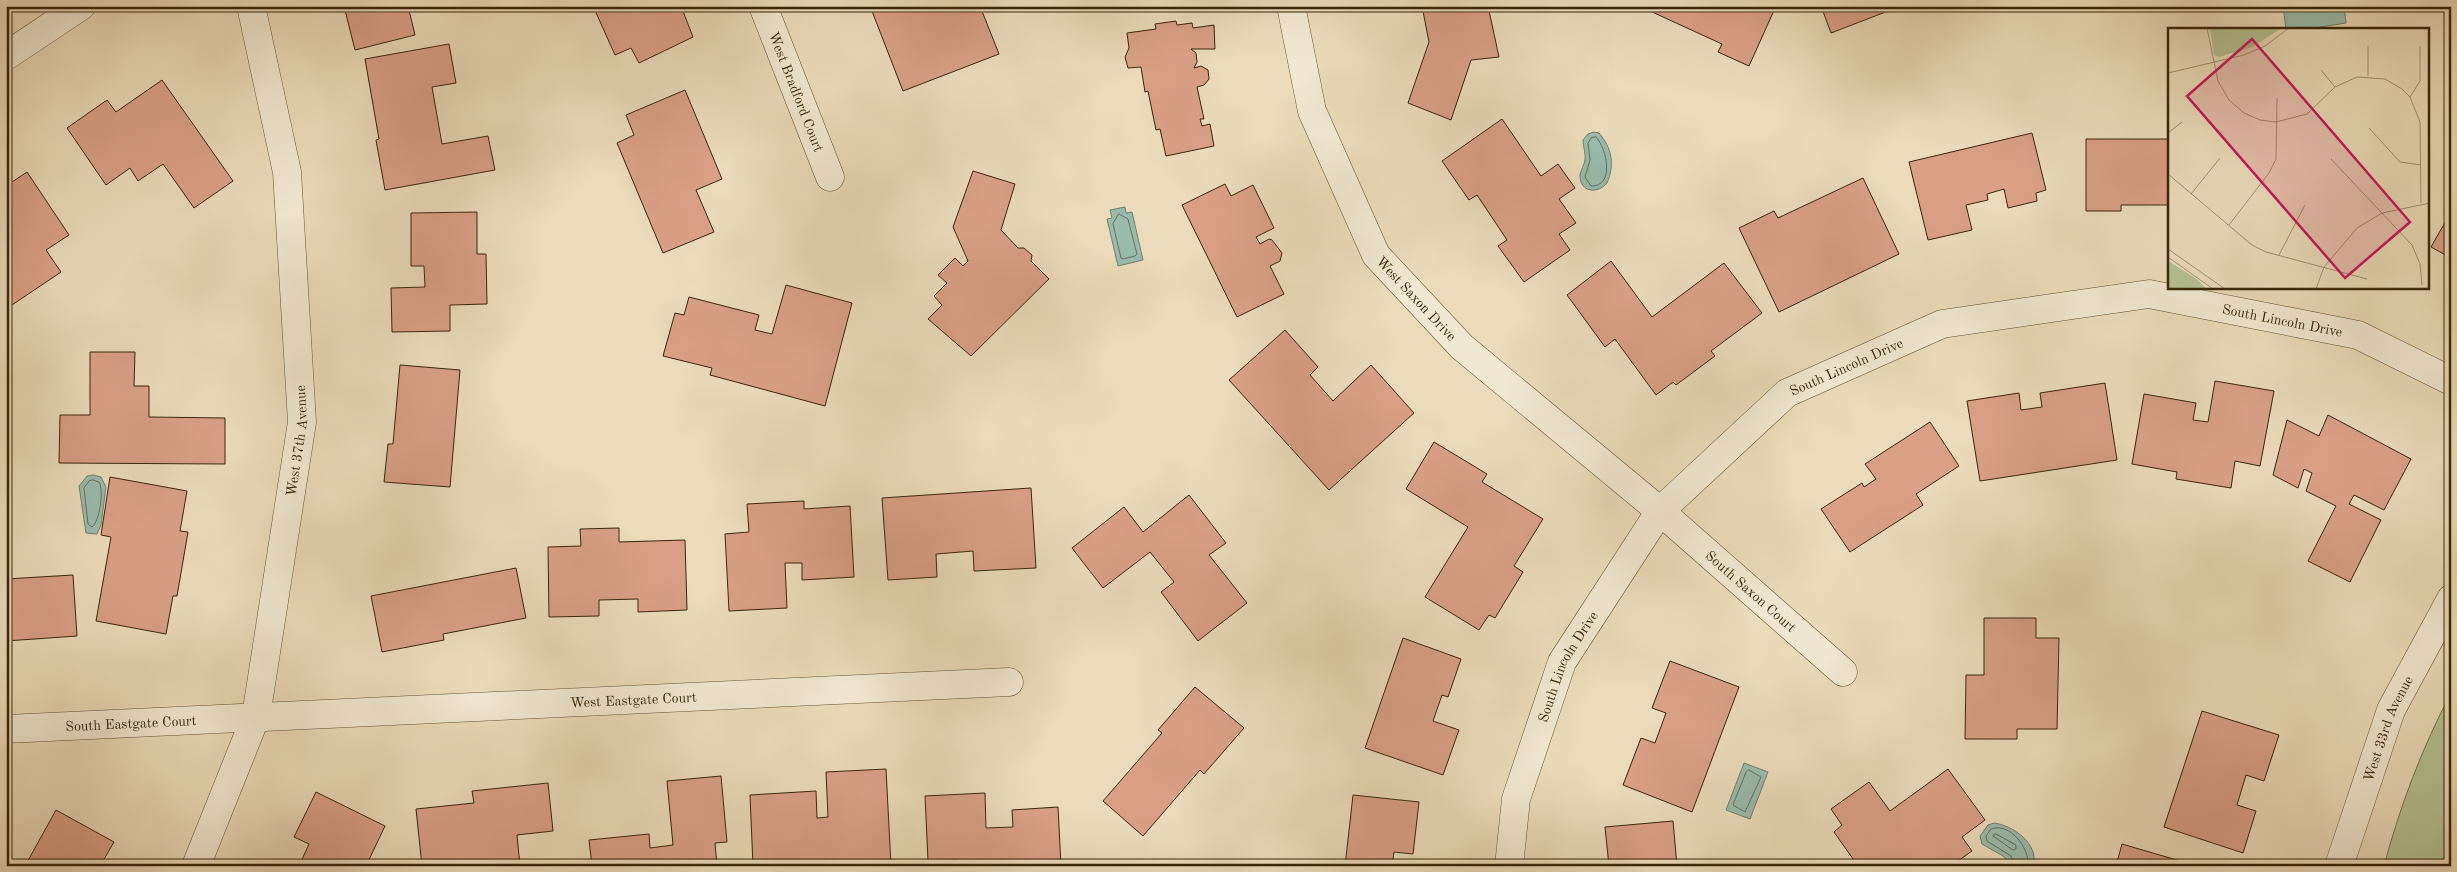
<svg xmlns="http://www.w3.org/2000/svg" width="2457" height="872" viewBox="0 0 2457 872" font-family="'Old Standard TT',serif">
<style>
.green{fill:#b5c192;stroke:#77744e}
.water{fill:#99bbac;stroke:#737f6b}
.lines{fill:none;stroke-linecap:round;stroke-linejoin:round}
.shore{stroke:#69705b;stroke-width:1}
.building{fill:#d9a086;stroke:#39260a}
.street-casing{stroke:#665336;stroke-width:29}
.street{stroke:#f2e8d2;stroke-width:28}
.labels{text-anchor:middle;stroke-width:5;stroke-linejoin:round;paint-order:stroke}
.street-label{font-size:14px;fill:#39260a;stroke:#f2e8d2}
.inset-road{fill:none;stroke:#a49374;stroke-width:1}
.view{fill:#c2185b;fill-opacity:0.15;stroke:#c2185b;stroke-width:2.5}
.inset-edge{fill:none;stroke:#39260a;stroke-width:2.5}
</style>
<rect width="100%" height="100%" fill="#ebdbba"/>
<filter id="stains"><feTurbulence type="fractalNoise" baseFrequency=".004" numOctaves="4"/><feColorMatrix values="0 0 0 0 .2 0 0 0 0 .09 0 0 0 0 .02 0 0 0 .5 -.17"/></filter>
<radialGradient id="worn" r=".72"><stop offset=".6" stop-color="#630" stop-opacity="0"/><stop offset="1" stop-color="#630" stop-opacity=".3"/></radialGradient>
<path class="green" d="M2451,693V866H2384C2400,806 2422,748 2451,693Z"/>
<path class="water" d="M2283,6H2344L2346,23L2308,29H2286Z
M1594,132L1599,133C1612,148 1615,165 1607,183C1598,194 1580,193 1580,175C1581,170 1584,165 1585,160C1586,154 1583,147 1583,140L1588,134Z
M1125,207L1126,213L1132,212L1143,260L1118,266L1107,219L1112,218L1110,210Z
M93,475L101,477L106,487L101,525L97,534L86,533L79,486L87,476Z
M1744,763L1768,772L1750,819L1726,810Z
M1994,823C2012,825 2040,844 2033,866H2012L2003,856L1982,844L1980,836L1988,825Z"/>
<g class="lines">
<path class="shore" d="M1596,137C1607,148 1615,187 1591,186L1585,177L1590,160L1588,143L1591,138Z
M1119,214L1128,219L1137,254L1135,256L1123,259L1121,258L1113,224Z
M93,480L99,482C104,490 100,521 92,527L88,524L84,488L89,481Z
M1749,770L1761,777L1745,812L1733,805L1746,772Z
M1996,834L2016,845V849L2013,850L1993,836Z
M2015,866L2011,856L1987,841L1986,836L1991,829C2010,822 2030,848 2028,866"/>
</g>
<path class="building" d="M344,6H408L415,35L355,50Z
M593,6H681L693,37L639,63L631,48L615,55Z
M870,6H980L999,54L903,91Z
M1422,6H1488L1499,57L1471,60L1451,120L1408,103L1429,42Z
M1639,6H1776L1749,66L1718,52L1722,44Z
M1821,6H1901L1831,33Z
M2230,6H2247L2244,12Z
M1176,21L1177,25L1192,23L1193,28L1214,25L1215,49H1191L1196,53L1197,62L1194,68L1201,66L1208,70L1209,79L1204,85L1197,87L1204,119H1200L1202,126L1210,124L1214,146L1166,156L1160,129L1156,130L1148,91L1145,92L1141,67L1128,68L1125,57L1129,48L1127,33L1156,29L1155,24Z
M449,44L456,83L432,87L442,144L488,136L495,170L385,190L376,140L379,139L365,59Z
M162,80L233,181L194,208L163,164L138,181L130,168L106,185L67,128L107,100L116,112Z
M685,90L722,179L696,190L714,232L663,253L617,143L634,135L626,115Z
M1502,119L1541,176L1558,164L1575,188L1559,199L1576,223L1559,234L1570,250L1524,282L1498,246L1507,240L1477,195L1469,200L1442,161Z
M2032,133L2046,190L2036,193L2037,201L2008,208L2004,189L1987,194L1988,200L1966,205L1972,230L1928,240L1909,162Z
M2086,139H2170V205H2121V211H2086Z
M973,171L1015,184L1001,230L1018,248H1024L1032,255L1031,261L1049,279L971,356L928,319L942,305L934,296L947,283L938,275L955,258L963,266L968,261L953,227Z
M27,172L69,235L46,250L61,272L12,305L6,299V186Z
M1863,178L1899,254L1779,312L1739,228L1774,211L1778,218Z
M1225,184L1231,196L1253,185L1274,228L1256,237L1260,244L1269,239L1272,240L1282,253L1280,261L1270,266L1284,294L1237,317L1182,205Z
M477,212V254H486L487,304L450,305V331L392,332L391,288L425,287L424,266H411V213Z
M2451,212V258L2431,247Z
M1611,261L1652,317L1724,263L1762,313L1711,351L1715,356L1676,385L1673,382L1656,395L1615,339L1605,347L1567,295Z
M786,285L852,303L825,406L710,375L712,368L663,356L675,313L684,315L689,297L759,315L755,330L772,334Z
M1285,330L1318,367L1310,375L1333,401L1371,365L1414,413L1329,490L1229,380Z
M90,352H135L134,386H149V417L225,418V464L59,463L60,415H90Z
M400,365L460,370L450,487L384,482L388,444H393Z
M2215,381L2274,391L2260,466L2235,461L2231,488L2176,479L2177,472L2132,464L2144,394L2196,403L2193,420L2208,422Z
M2105,383L2117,460L1980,481L1967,401L2019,393L2021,410L2042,407L2040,393Z
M2328,415L2411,459L2384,510L2354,495L2349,504L2381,520L2350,582L2308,561L2336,506L2306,491L2312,473L2304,469L2298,488L2273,475L2287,420L2319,436Z
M1930,422L1959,466L1916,494L1923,505L1850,552L1821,509L1862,483L1864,487L1876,479L1865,464Z
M1434,442L1487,474L1482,482L1543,519L1514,566L1523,572L1495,618L1489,615L1479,630L1425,597L1468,527L1406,489Z
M110,477L187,491L180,531L188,532L177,596H173L166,634L96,621L111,537L101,535Z
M1031,488L1036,568L974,571L973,551L936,554L937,577L888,580L882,498Z
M1189,495L1226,543L1209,555L1247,603L1198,641L1161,592L1174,582L1150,552L1103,588L1072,548L1124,507L1143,532Z
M804,501V509L850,506L854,577L802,580V563H785L787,608L729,611L725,534L749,532L747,504Z
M619,528V542L685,540L687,610L638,612V599L599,600V616L549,617L548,547L581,546L580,529Z
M516,568L526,618L443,634L444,640L382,652L371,596Z
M73,575L77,636L6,641V579Z
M1984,618H2036V638H2059L2057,729H2017V739H1965L1966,675H1984Z
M1403,638L1461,659L1448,697L1442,695L1433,721L1459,730L1443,775L1365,748Z
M1670,661L1739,687L1692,812L1623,785L1641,738L1655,743L1666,713L1652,708Z
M1195,687L1244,728L1204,774L1200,770L1143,836L1103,801L1162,733L1158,730Z
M2202,711L2279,735L2264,781L2246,775L2237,805L2256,811L2243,853L2164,827Z
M886,769L891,866H753L750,795L816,791L817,818L828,817L826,772Z
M1948,769L1985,820L1962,837L1972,851L1951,866H1873L1871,863L1867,866H1858L1834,832L1842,825L1831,809L1869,782L1890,811Z
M721,776L727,842L715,843L717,866H592L589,840L649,834L650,848L673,845L667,781Z
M548,783L553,831L517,835L520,866H422L416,809L474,803L472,791Z
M316,792L385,826L366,866H299L309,844L294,837Z
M985,793L986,828L1013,827L1012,810L1058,807L1061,866H958V860L928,861L925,796Z
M1353,795L1419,802L1413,854L1394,852L1392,866H1345Z
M56,810L114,842L100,866H25Z
M1673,821L1677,866H1609L1605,827Z
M2122,844L2187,863L2186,866H2116Z"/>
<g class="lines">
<g class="street-casing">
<g id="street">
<path id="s1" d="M763,6L830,177"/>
<path id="s2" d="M1291,6L1312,111L1376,255L1462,347L1660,511L1843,672"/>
<path d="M6,56L81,6"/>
<path id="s3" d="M6,729L1009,682"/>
<path id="s4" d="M196,866L256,716L302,422L287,172L251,6"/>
<path id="s5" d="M1509,866L1516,799L1562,662L1660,511L1787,393L1942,324L2149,294L2358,335L2451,381"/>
<path id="s6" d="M2339,866L2391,710L2451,599"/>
</g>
</g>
<use href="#street" class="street"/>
</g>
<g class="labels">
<g class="street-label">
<text dy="5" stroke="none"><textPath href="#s1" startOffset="92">West Bradford Court</textPath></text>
<text dy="5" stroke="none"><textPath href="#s2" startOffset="324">West Saxon Drive</textPath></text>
<text dy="5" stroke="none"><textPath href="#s5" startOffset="1080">South Lincoln Drive</textPath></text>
<text dy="5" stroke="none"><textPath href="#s5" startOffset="630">South Lincoln Drive</textPath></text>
<text dy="5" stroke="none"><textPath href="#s4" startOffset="440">West 37th Avenue</textPath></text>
<text dy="5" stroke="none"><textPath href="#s2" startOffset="769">South Saxon Court</textPath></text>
<text dy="5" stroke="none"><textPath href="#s5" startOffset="210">South Lincoln Drive</textPath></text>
<text dy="5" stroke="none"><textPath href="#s3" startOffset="628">West Eastgate Court</textPath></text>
<text dy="5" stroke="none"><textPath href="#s3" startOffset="125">South Eastgate Court</textPath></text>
<text dy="5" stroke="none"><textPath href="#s6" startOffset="146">West 33rd Avenue</textPath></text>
</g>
</g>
<g transform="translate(2168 28)">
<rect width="261" height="261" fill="#ebdbba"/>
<path d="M42,0H114L84,19L51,29L46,27ZM0,233L26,249L39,261H0Z" fill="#b5c192"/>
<path class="inset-road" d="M39,0L50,53L61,72L76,85L92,92L108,94L139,86L167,59L189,49L217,51L234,61L242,69L252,94L253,175M200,18V48M153,42L167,59M0,45L76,27L97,18L121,0M242,69L252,53V18M201,100L232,134L253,137M0,105L14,94M163,131L244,217L252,236L254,257M0,146L84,217L98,224L199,251M23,166L52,130M61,197L101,145L108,131L109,70M0,221L57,261M111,227L137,177M0,229L45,261M148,261L156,239L189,200L214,185L262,175"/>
<path class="view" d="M84,11L242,194L177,250L19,68Z"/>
<rect width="261" height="261" class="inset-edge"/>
</g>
<rect width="2457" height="872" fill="none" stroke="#ebdbba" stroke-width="25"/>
<rect x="8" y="8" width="2442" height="857" fill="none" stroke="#39260a" stroke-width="2.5"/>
<rect x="12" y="12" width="2432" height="847" fill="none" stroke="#39260a"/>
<rect width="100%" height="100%" filter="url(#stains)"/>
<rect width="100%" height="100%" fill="url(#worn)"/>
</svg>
